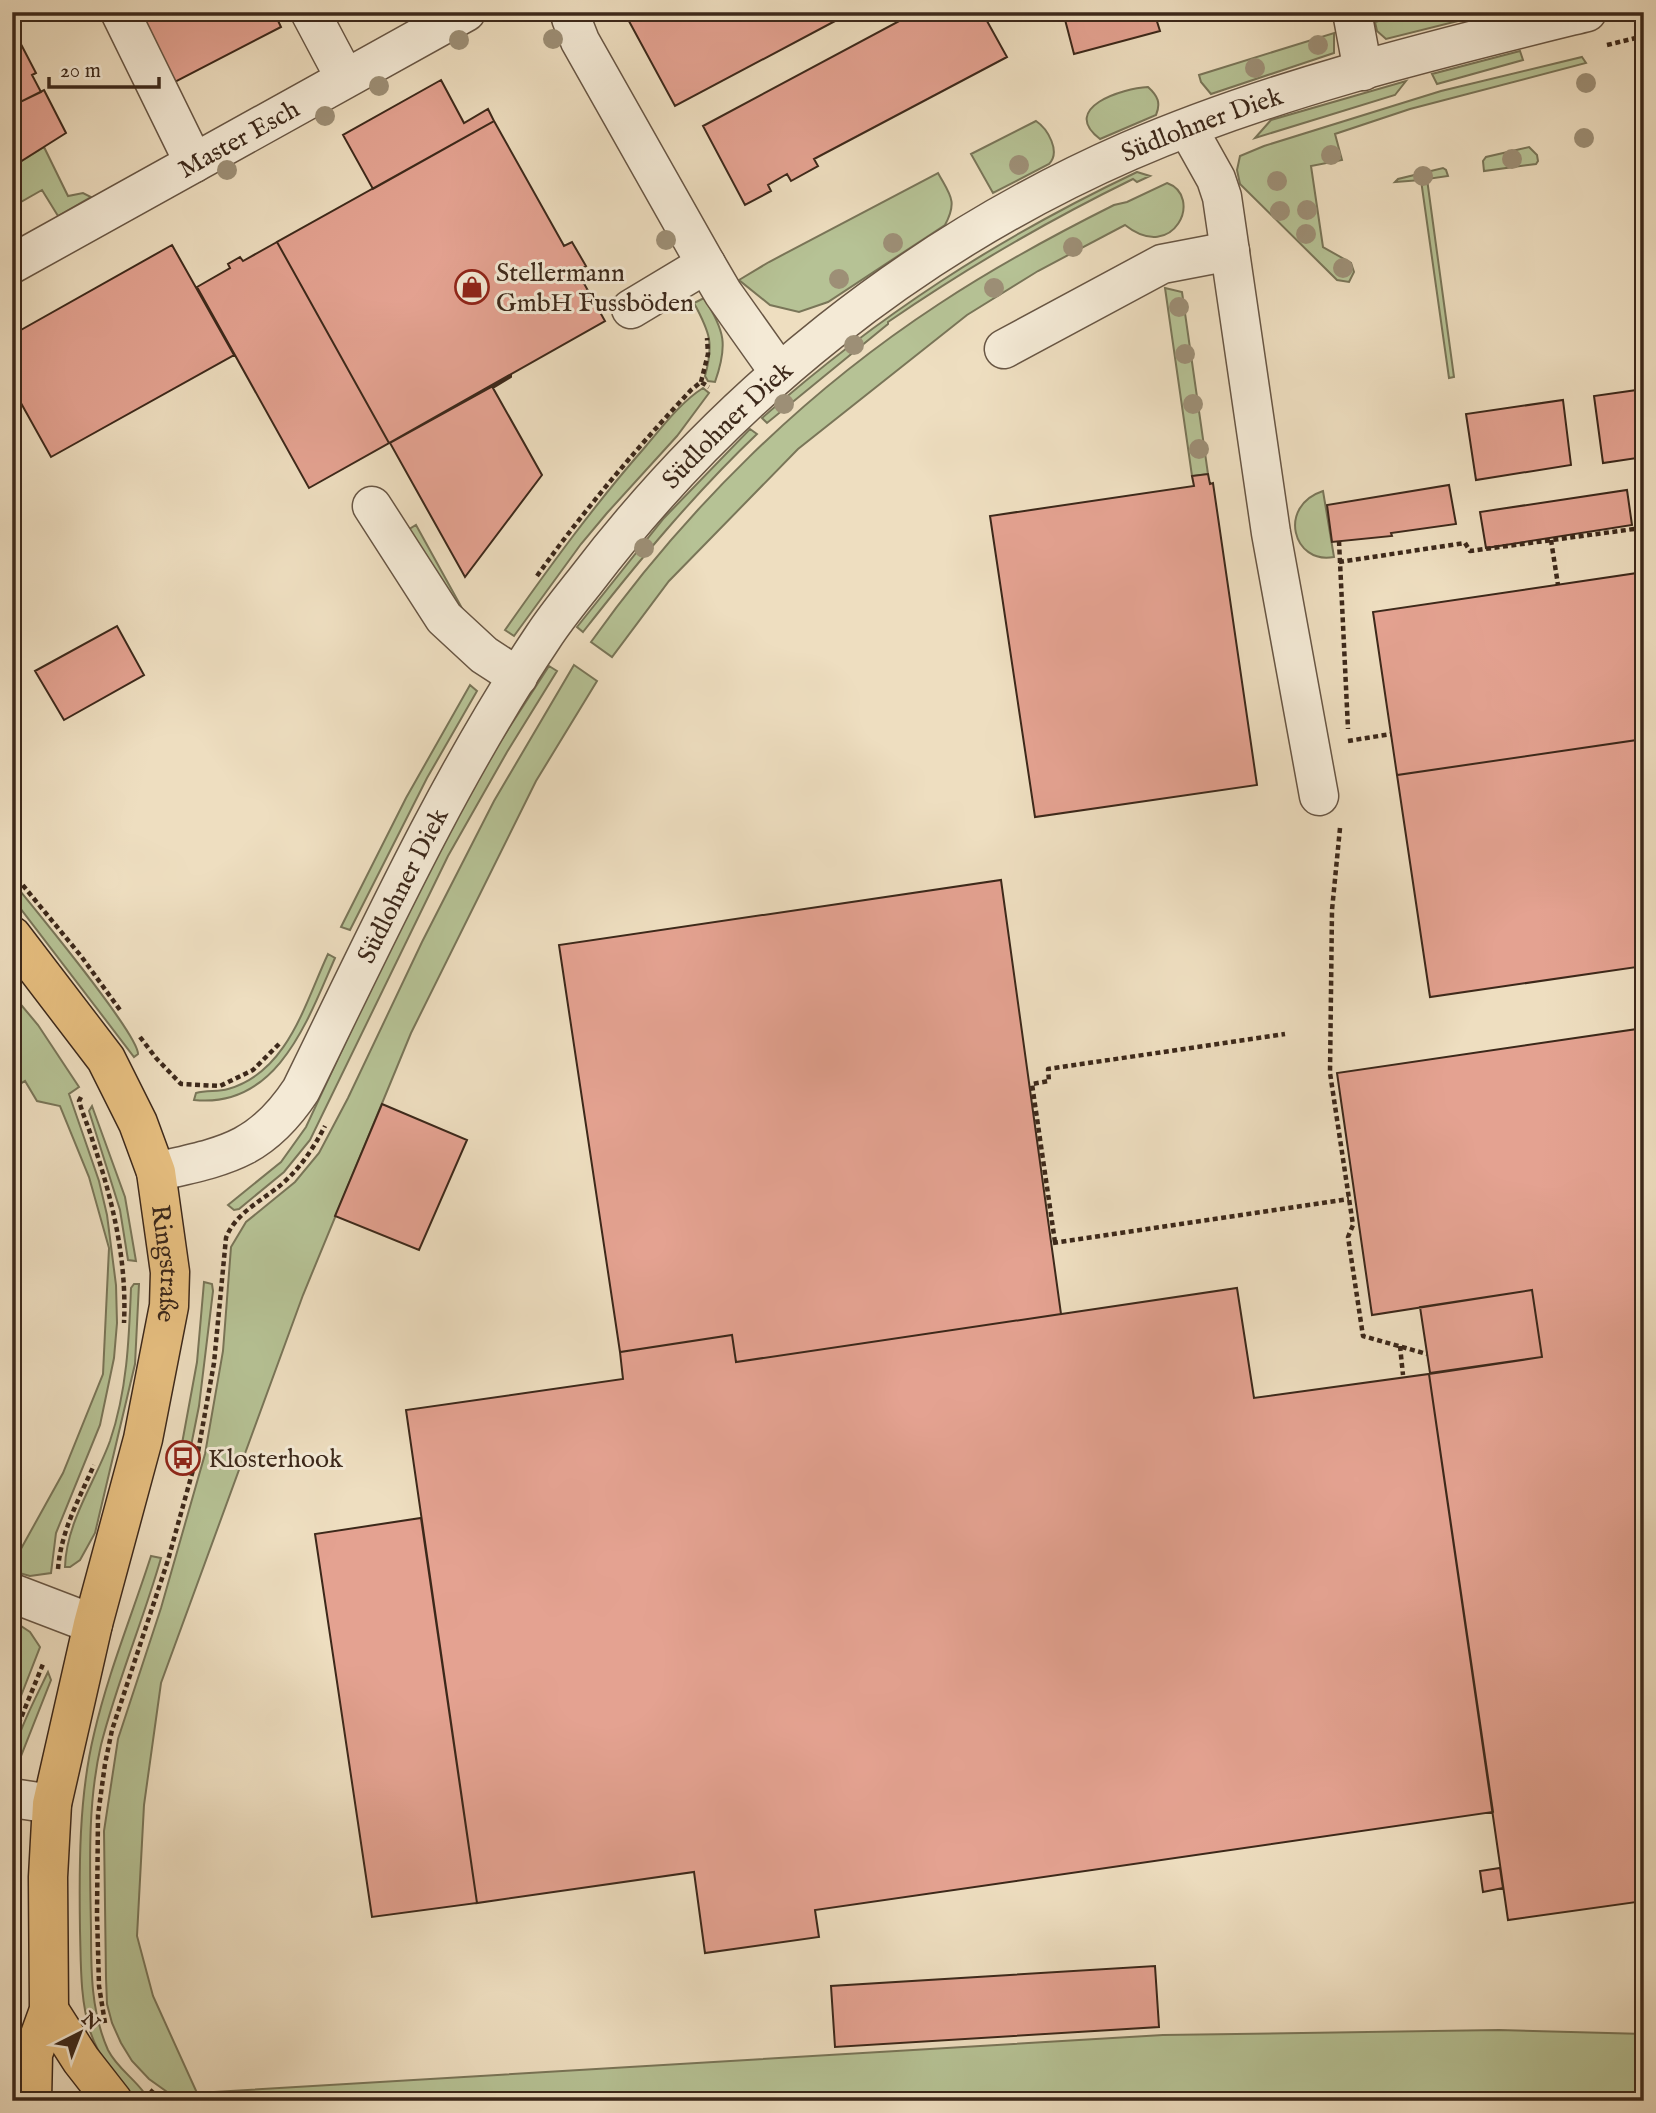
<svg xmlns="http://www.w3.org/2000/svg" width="1656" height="2113" viewBox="0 0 1656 2113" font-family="'IM FELL English',serif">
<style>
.green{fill:#b6c295;stroke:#797558;stroke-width:2}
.building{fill:#e4a291;stroke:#3c281a;stroke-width:2}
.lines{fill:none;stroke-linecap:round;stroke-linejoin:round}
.minor-casing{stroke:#685644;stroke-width:41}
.major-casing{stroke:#3c281a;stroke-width:41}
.path{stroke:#3c281a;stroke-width:4.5;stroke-dasharray:5 3.5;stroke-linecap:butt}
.minor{stroke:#f4ead6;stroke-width:38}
.major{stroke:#e7bf80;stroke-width:38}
.tree{fill:#9d8f76}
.labels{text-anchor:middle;stroke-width:6;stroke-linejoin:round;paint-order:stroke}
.street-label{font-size:26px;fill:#3c281a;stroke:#f4ead6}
.poi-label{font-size:26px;fill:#3c281a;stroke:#f4ead6;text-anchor:start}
</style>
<rect width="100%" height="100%" fill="#eedec0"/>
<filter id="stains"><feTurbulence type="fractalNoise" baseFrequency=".00286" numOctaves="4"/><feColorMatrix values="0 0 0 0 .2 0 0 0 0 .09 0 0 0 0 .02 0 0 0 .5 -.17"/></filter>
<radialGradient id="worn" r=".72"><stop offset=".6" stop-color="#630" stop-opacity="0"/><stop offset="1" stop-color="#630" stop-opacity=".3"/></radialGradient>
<path class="green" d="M1408,12H1494L1386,39L1377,31L1375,22Z
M1334,33V53L1211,94L1201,82L1199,75Z
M1520,51L1523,60L1437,84L1432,74Z
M1582,57L1586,63L1410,109L1335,134L1342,160L1311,166L1323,247L1351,263L1354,272L1349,282L1337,280L1240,184L1237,170L1240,156L1264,146L1441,91Z
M1406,81L1395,95L1255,138L1271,120Z
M1148,87C1158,96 1161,103 1156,115L1100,139C1059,108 1123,88 1148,87Z
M1036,121C1048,129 1061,152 1049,164L993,193L971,154Z
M44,147L68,196L83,193L91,197L58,216L42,190L12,207V167Z
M1529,147L1537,155L1538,161L1536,164L1484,171L1483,161L1486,157Z
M1443,168L1446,170L1448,176L1427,179L1454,377L1449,378L1421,180L1395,182L1398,179Z
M1137,172L1150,176L1137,182L1133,179C1045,222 968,267 888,322V324L767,423L762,418C879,315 996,239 1137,172Z
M938,173C950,195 958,201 945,225L828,302L799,312L770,305L739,280L769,262Z
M1167,183C1204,196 1174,264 1125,225L1038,271L967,315L798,449L669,581L612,657L591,642C685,510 803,393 939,304C995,267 1054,235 1114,205L1127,202Z
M1165,288L1182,292L1208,474L1192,476Z
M704,298C725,331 728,345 715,382L708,381L705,376C714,343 710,333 694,303Z
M703,388L709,393L677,436L607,513L581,544L514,636L505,630C550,566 595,504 646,446C663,426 681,402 703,388Z
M750,429L757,434C693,495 637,563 583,632L577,627L664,518Z
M1323,491L1334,557C1293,565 1277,506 1323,491Z
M416,525L463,610L458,611L406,531Z
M574,665L597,681L536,781L411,1033L303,1295L161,1683L144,1805L137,1936L153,1996L197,2093L1163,2035L1499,2030L1644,2034V2101L1545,2097L1181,2092L862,2101H170V2094L149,2079L132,2061L121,2043L112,2023L107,2004L106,1978L104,1831L118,1739L161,1608L205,1454L223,1351L231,1247L246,1222L295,1182L319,1153L348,1098L422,942L494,801Z
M549,666L557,671L507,752L448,856L310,1140L284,1172L239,1209L234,1210L228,1205L281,1162L306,1127L383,962L476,779Z
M470,685L477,691L427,778L350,930L341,927L406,798Z
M12,881C32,906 138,1033 138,1054L134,1057L14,900Z
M328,954L335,958C308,1019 278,1109 194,1100L196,1093C207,1090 218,1092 228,1089C288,1072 305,1003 328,954Z
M12,994L38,1025L79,1087L69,1094L99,1181L107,1215L116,1285L117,1323L114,1358L100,1425L56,1533L51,1573L30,1576L12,1571V1565L63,1473L103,1374L109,1248L89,1177L60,1106L37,1101L25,1081L12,1089Z
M92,1106L125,1197L136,1261L128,1260L120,1210L89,1111Z
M204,1282L212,1284L213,1291L199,1406L190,1451L181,1449L197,1362Z
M134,1284H139L135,1364L95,1533L80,1560L70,1567H65C66,1523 95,1482 110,1441C127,1391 129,1340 131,1288Z
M151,1556L161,1558C143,1621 117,1682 101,1745C87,1805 90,1869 91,1930C91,1971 91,2012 108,2050C117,2068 134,2078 145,2094L143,2101H138C118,2082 99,2058 90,2031C80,1999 81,1964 80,1931C79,1866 79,1796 94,1734C108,1673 132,1615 151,1556Z
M12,1620L30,1632L40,1647L12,1719Z
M48,1672L51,1680L19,1761L12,1766C12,1742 37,1695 48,1672Z"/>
<path class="building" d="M135,12H274L281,27L171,84Z
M624,12H852L675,106Z
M916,12H982L1007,57L814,159L818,166L791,181L787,174L768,185L771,191L745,205L703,126Z
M1063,12H1097L1099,20L1125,12H1154L1160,31L1074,54Z
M1097,12H1125L1099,20Z
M12,27L36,73L32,75L41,92L12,106Z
M441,80L464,123L488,109L494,121L373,189L343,135Z
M44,90L66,133L12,167V106Z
M494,121L563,244L564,246L572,242L586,266L577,271L605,321L389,443L277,242Z
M277,242L389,443L309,488L197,287L230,268L228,264L240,257L243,261Z
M172,245L234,355L51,457L12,387V335Z
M511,376V377L493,388L542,475L465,577L390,443Z
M1644,389V457L1603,463L1594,396Z
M1563,400L1571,465L1476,480L1466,414Z
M1208,474L1210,484L1213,483L1257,785L1035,817L990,516L1194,486L1192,476Z
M1449,485L1456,524L1391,533L1392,536L1332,542L1327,505Z
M1627,490L1632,525L1486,548L1480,512Z
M1644,572V739L1397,775L1373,612Z
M117,626L144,675L64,720L35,671Z
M1644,739V966L1430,997L1397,775Z
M1001,880L1061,1314L736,1362L732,1335L620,1352L559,945Z
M1644,1028V1901L1508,1920L1429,1374L1542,1357L1532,1290L1372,1315L1337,1073Z
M382,1104L467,1140L419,1250L335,1216Z
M1237,1288L1254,1398L1429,1374L1493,1812L815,1910L819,1937L705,1953L694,1872L477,1903L406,1410L623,1379L620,1352L732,1335L736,1362Z
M1532,1290L1542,1357L1430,1373L1420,1307Z
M421,1518L477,1903L372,1917L315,1534Z
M1500,1868L1503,1888L1483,1892L1480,1871Z
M1155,1966L1159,2027L835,2047L831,1986Z"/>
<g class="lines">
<g class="minor-casing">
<g id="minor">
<path d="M120,12L194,163"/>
<path d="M310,12L345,78"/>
<path d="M572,12L571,18L580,41L706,264L723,293L779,372"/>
<path d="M1352,12L1363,71"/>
<path d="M1188,129L1216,179L1222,197L1271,533L1319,796"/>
<path id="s1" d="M12,264L466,12"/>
<path d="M631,309L706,264"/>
<path d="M1004,349L1162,264L1230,251"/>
<path d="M372,506L444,618L484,655L518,677"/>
<path id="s2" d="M156,1172C224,1156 260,1152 301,1090C375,939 449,777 543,637C556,617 571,599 586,580C727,395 914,245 1129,151C1275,88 1433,50 1587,12"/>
<path d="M12,1593L93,1624"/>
<path d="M12,1798L52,1804"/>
</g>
</g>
<g class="major-casing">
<g id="major">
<path id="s3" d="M12,936L106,1059L138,1123L156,1172L170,1272L169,1306L143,1439L93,1624L52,1804L48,1877L49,2010L33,2054L32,2101"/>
<path d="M49,2010L81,2060L113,2101"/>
</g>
</g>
<path class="path" d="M1607,45L1644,36
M701,382L708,354L707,338
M1551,540L1558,585
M1339,541L1348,729
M1339,562L1465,543L1470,551L1634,529L1644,533
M537,576C584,510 636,449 691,390L701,382L709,387
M1348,741L1391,734
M1340,828L1332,910L1330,1073L1353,1225L1348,1237L1363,1336L1427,1354
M12,872L81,956L120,1010
M140,1037L156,1058L181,1084L220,1086L253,1070L280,1043
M81,1097L79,1101C83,1115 89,1128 93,1142C113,1201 127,1261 124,1323
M1055,1242L1032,1084L1049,1081L1048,1069L1285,1034
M1053,1243L1349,1199
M1400,1346L1403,1375
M58,1569C61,1531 79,1499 94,1465
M12,1740L43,1664
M105,2023L99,1986L97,1914L98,1815L105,1764L112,1730L168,1560L198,1452L214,1363L226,1238C235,1213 263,1200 282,1184C301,1167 313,1149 325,1126
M150,2090L158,2097L157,2101"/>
<use href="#minor" class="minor"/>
<use href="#major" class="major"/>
</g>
<g class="tree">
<circle cx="553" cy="39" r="10"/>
<circle cx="459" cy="40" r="10"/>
<circle cx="1318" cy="45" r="10"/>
<circle cx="1255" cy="68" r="10"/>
<circle cx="1586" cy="83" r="10"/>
<circle cx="379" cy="86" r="10"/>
<circle cx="325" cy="116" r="10"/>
<circle cx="1584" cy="138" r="10"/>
<circle cx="1331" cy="155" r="10"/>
<circle cx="1512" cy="159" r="10"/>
<circle cx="1019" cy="165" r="10"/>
<circle cx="227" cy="170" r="10"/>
<circle cx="1423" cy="176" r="10"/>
<circle cx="1277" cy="181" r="10"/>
<circle cx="1307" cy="210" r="10"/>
<circle cx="1280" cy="211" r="10"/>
<circle cx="1306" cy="234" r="10"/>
<circle cx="666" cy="240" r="10"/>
<circle cx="893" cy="243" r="10"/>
<circle cx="1073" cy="247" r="10"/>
<circle cx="1343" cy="268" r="10"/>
<circle cx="839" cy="279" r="10"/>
<circle cx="994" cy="288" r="10"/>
<circle cx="1179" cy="307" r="10"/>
<circle cx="854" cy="345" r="10"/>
<circle cx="1185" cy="354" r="10"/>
<circle cx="784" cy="404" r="10"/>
<circle cx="1193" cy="404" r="10"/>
<circle cx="1199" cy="449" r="10"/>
<circle cx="644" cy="548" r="10"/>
</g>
<defs>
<g id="shop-ring" transform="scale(1.75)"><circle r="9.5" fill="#f4ead6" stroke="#8f2418" stroke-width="1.5"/><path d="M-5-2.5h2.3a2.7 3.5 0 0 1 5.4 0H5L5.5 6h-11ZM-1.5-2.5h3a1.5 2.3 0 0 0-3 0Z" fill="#8f2418"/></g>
<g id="bus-ring" transform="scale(1.75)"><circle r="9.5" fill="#f4ead6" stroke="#8f2418" stroke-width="1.5"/><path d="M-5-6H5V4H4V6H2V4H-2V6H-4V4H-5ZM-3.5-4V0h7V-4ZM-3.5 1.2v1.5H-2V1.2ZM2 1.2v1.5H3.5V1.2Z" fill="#8f2418"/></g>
</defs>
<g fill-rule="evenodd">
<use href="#shop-ring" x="472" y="287"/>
<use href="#bus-ring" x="183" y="1458"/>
</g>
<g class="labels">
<g class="street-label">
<text dy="9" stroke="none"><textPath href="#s2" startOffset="1535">Südlohner Diek</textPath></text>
<text dy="9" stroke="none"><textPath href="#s1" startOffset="259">Master Esch</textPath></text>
<text dy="9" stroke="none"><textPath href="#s2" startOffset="968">Südlohner Diek</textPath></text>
<text dy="9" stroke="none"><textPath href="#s2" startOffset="401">Südlohner Diek</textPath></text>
<text dy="9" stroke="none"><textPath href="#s3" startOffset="371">Ringstraße</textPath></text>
</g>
<g class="poi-label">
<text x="496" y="281">Stellermann<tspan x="496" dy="30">GmbH Fussböden</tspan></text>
<text x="208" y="1467">Klosterhook</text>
</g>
</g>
<rect width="1656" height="2113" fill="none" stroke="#eedec0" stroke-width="42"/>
<rect x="14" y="14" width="1628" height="2085" fill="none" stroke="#3c281a" stroke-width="3.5"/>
<rect x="21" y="21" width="1614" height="2071" fill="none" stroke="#3c281a" stroke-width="2"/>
<g transform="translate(80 2033) rotate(42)" stroke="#f4ead6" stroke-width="5" paint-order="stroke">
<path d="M0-5L12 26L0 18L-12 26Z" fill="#3c281a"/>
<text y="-10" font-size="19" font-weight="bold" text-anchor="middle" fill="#3c281a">N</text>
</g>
<path d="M49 77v10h110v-10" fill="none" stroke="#3c281a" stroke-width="3.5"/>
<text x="60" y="77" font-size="21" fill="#3c281a" stroke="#f4ead6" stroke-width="5" paint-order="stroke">20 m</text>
<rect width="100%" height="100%" filter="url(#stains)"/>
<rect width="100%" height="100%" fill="url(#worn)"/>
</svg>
